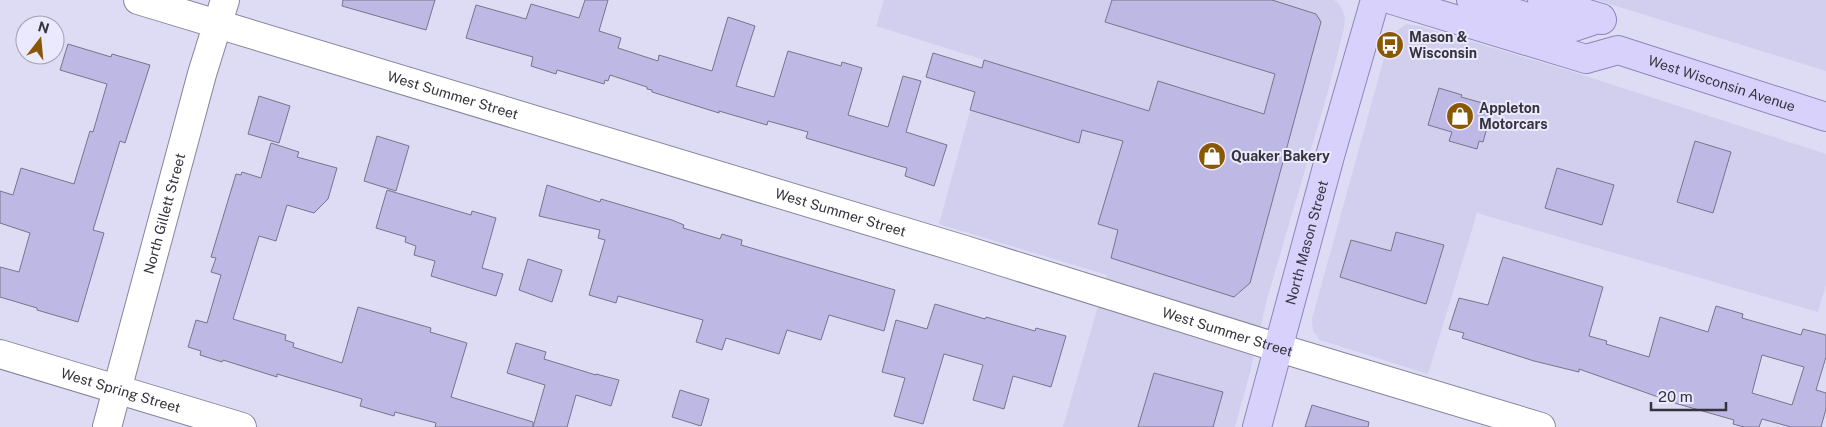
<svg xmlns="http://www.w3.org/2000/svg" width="1826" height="427" viewBox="0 0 1826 427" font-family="'Public Sans',sans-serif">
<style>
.built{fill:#d2ceee}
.building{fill:#beb9e4;stroke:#77748a;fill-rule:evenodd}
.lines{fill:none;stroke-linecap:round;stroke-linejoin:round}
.minor-casing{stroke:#86849a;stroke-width:30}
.major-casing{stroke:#8e86b8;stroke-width:30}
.minor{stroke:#fff;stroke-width:28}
.major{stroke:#d8d1fc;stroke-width:28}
.labels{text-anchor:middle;stroke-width:4;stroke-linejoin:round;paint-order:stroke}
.poi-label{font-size:14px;font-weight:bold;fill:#35333d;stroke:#ebe9fd;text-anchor:start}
.street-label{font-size:14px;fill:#35333d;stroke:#ebe9fd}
</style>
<rect width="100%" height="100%" fill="#dedbf4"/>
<path class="built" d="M884,0H1334L1338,3L1342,9L1345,17L1344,28L1327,95L1267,299L1249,376L1235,427H1063L1107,275L939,224L984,60L876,26Z
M1597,0H1826V71Z
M1406,24L1419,26L1567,70L1826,154V285L1818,312L1477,213L1428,374L1320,340L1313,331L1312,319L1386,51L1390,39L1395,32Z"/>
<path class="building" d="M343,0H435L426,30L342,6Z
M585,0H608L599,31L621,38L618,48L658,61L659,55L712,71L728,17L755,26L736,86L774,97L788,51L841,66L842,62L862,68L848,115L888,127L903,76L921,81L906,132L947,145L934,186L905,176L907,168L806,138L808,132L768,121L767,125L719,111V113L652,92V90L647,89V87L610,75L608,81L605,80L604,84L557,70L556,74L531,66L533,57L466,38L476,5L526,19L531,4L579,18Z
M1112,0H1272L1316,14L1321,22L1250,283L1234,297L1111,258L1118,230L1098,224L1123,141L1082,130L1079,143L970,110L975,92L926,77L933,53L982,68L984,60L1149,111L1158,81L1264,114L1275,74L1105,22Z
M68,44L111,57L112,54L150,65L125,143L120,141L93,230L104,233L78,322L37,310V308L0,297V267L19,272L30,233L0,223V191L13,195L21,168L74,184L90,131L93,132L107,84L60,70Z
M1439,88L1462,95L1461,97L1493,106L1483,142L1479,141L1477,149L1449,141L1452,132L1428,125Z
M259,96L290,106L279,143L248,134Z
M377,136L409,146L396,191L364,181Z
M1695,141L1731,152L1713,213L1677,202Z
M271,143L299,152L297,157L337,168L328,199L314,213L287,205L276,241L259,236L233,319L286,335L285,340L294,343L293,347L342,363L358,307L431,328L430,332L467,343L451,397L533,422V427H435L436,423L395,412L394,416L360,406L362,399L277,374V377L223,360L222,362L200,355L201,351L188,347L196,320L207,323L221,275L211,272L216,258L211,257L236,174L241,175L242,172L261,178Z
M1557,168L1614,185L1602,225L1545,208Z
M547,185L600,202L601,199L672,220L684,225L683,228L720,239L722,234L742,240L741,245L895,290L884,331L829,315L821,340L787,330L779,354L726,338L722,350L696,342L703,320L618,296L616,303L589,295L605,240L598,238L600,230L539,216Z
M387,190L471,215L472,211L496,218L482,268L503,274L496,296L431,276L435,261L414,255L416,246L405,242L406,237L376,228Z
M1396,232L1444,245L1426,304L1340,277L1351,240L1391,251Z
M1503,257L1603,287L1589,336L1607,341L1606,344L1649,357L1660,317L1708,332L1716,306L1743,314L1742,318L1801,335L1803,329L1826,335V357L1816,390L1826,393V409L1821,427H1791L1762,419L1759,427H1744L1733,424L1734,420L1678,404L1579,369V372L1534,361L1462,338L1464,333L1449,329L1459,298L1488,305ZM1762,355L1804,367L1792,405L1752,393Z
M528,259L562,270L552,302L519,290Z
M935,304L985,319L986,317L1035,331L1036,328L1066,336L1051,387L1013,376L1004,409L973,400L983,365L944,354L923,424L894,416L905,378L882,372L896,320L927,329Z
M516,343L546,352L544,359L596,375V374L619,380L611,406L576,395L567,427H533L545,385L507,373Z
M1154,373L1223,392L1213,427H1138Z
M680,390L709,399L701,426L672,417Z
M1312,405L1369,422L1368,427H1305Z"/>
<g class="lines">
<g class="minor-casing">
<g id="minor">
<path id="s1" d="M138,0L965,250L1279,348L1541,427"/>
<path id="s2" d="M0,354L242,427"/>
<path id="s3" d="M107,427L202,74L225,0"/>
</g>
</g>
<g class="major-casing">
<g id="major">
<path id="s4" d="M1392,0L1586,59L1618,50L1826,117"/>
<path d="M1471,0L1568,29L1601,18"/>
<path d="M1542,0L1601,18L1602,20"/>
<path id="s5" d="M1257,427L1330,156L1375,0"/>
</g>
</g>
<use href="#minor" class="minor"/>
<use href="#major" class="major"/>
</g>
<defs>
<g id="bus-disc" transform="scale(1.4375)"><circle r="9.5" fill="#8a5703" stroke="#ebe9fd"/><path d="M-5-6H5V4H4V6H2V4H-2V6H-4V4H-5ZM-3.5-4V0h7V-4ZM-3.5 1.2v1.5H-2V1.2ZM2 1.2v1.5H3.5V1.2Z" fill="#fff"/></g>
<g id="shop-disc" transform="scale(1.4375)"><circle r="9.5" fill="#8a5703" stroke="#ebe9fd"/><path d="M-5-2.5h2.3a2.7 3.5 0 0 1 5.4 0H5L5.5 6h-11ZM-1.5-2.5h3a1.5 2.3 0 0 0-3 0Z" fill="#fff"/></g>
</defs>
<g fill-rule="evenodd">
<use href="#bus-disc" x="1390" y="45"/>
<use href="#shop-disc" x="1460" y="116"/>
<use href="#shop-disc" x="1212" y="156"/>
</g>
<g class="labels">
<g class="poi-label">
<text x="1409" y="42">Mason &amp;<tspan x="1409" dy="16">Wisconsin</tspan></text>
<text x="1479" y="113">Appleton<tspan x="1479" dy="16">Motorcars</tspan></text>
<text x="1231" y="161">Quaker Bakery</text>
</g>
<g class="street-label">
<text dy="5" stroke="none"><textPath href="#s4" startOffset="345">West Wisconsin Avenue</textPath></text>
<text dy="5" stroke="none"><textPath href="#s1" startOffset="329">West Summer Street</textPath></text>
<text dy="5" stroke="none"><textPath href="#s1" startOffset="734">West Summer Street</textPath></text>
<text dy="5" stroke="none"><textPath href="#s3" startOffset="221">North Gillett Street</textPath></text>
<text dy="5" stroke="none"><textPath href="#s5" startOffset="191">North Mason Street</textPath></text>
<text dy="5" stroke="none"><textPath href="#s1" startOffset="1139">West Summer Street</textPath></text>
<text dy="5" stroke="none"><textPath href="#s2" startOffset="126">West Spring Street</textPath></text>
</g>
</g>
<g transform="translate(40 40) rotate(16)"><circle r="24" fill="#ebe9fd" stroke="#a2a0b0"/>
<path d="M0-4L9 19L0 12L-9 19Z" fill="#8a5703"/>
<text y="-8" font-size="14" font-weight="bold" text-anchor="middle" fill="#35333d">N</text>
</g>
<path d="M1651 402v8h75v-8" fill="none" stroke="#35333d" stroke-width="2.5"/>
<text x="1658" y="402" font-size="15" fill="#35333d" stroke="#ebe9fd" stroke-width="4" paint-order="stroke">20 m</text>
</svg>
